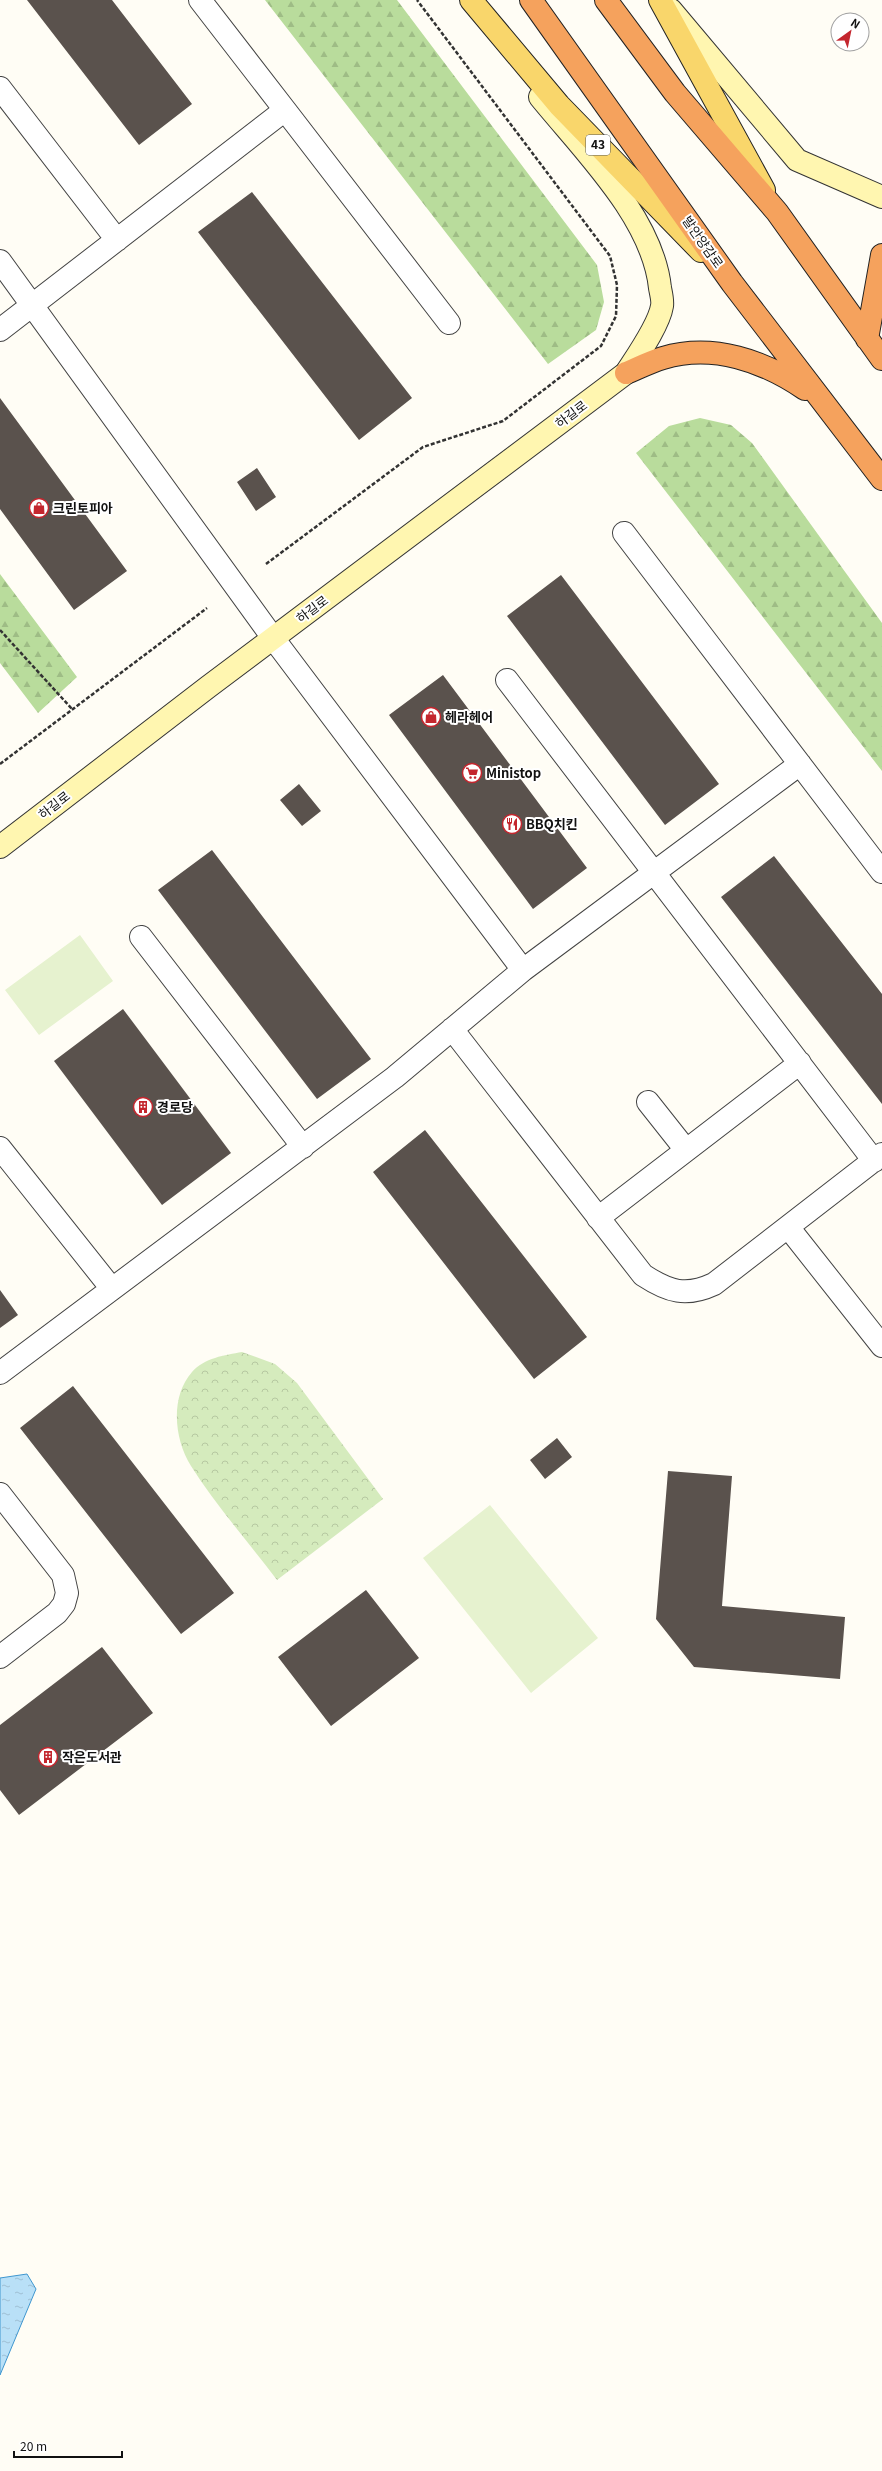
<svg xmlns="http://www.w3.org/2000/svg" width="882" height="2471" viewBox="0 0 882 2471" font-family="Georgia,'Noto Sans KR',serif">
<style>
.forest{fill:url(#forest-firs)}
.park{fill:url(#park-crowns)}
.pitch{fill:#e6f2cf}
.water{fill:url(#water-ripples);stroke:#3f96cf}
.building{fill:#5a524d}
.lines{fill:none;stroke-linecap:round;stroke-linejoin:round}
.street-casing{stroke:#444;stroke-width:24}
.secondary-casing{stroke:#333;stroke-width:24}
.primary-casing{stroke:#222;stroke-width:24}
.highway-casing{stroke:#222;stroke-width:24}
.path{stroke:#333;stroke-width:2.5;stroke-dasharray:4 2;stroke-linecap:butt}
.street{stroke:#fff;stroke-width:22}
.secondary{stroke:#fff6b0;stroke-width:22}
.primary{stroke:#f9d66b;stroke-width:22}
.highway{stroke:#f5a25d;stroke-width:22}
.labels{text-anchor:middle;stroke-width:4;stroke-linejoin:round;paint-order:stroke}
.shield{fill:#fff;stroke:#585858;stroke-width:1}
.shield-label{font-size:12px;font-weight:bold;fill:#111}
.street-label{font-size:13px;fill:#111;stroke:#fff}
.poi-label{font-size:13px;font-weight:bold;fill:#111;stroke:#fff;text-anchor:start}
</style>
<defs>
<pattern id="forest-firs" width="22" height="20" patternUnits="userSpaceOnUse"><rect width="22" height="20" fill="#b9dc9c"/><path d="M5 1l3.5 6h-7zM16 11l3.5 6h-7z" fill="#9ebc85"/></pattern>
<pattern id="park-crowns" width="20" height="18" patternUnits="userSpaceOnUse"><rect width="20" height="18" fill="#d5ebbd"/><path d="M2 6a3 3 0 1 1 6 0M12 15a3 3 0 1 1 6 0" fill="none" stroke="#b6c8a1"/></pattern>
<pattern id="water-ripples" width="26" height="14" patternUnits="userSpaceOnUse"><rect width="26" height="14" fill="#b9e0f7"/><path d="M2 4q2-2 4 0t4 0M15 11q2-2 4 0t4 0" fill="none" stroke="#9ebfd3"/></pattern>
</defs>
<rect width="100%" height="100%" fill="#fffdf5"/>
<path class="forest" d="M265,0H397L597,265L604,302L596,330L548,364Z
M700,418L731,425L752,443L882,623V771L636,453L669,426Z
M0,574L77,677L38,713L0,663Z"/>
<path class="park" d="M242,1352L275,1364L297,1383L383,1499L277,1580C249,1543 215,1504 191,1466C174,1439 170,1397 192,1372C204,1358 225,1355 242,1352Z"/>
<path class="pitch" d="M80,935L113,981L39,1035L5,990Z
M490,1505L598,1638L531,1693L423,1558Z"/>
<path class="water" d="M27,2274L36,2289L0,2375V2278Z"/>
<path class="building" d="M27,0H112L192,104L139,145Z
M252,192L412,398L359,440L198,232Z
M0,398L127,571L74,610L0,509Z
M257,468L276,497L256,511L237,482Z
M561,575L719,784L665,825L507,616Z
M443,675L587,868L533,909L389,715Z
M299,784L321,811L302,826L280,800Z
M212,850L371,1059L317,1099L158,890Z
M774,856L882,994V1104L721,897Z
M123,1009L231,1153L162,1205L54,1061Z
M425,1130L587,1337L534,1379L373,1172Z
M0,1290L18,1315L0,1328Z
M73,1386L234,1593L181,1634L20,1428Z
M557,1438L572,1457L545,1479L530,1460Z
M668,1471L732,1476L722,1606L845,1617L840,1679L694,1667L656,1619Z
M366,1590L419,1658L331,1726L278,1657Z
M102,1647L153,1713L19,1815L0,1790V1725Z"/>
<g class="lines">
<g class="street-casing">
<path id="street" d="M0,88L117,240
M285,110L449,323
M0,261L273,638L523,970L395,1077L0,1373
M0,330L285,110L200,0
M624,533L882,872
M507,680L874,1161
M141,937L303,1147
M523,970L800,764
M452,1029L643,1275C669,1292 686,1297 714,1284L882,1154
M648,1102L686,1150
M0,1148L112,1289
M598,1218L800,1063
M788,1227L882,1346
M0,1494L63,1575L67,1593L64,1604L57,1613L0,1657"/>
</g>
<g class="secondary-casing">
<path id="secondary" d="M671,10L797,160L882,197
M0,847L208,687L626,373C637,356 659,325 662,306C663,301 661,293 660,288C653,218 583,150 540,97"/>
</g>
<g class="primary-casing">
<path id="primary" d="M471,0L559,105L701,251
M660,0L764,190"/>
</g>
<g class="highway-casing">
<path id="highway" d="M531,0L732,283L882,479
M606,0L675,93L777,212L882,359
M867,339L882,255
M626,373C638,368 650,362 663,358C713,343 764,361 805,389"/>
</g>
<path class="path" d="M266,564L423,447L503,421L601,346L616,316L617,285L610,256L417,0
M0,630L72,709
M0,764L207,608"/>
<use href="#street" class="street"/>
<use href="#secondary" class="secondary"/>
<use href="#primary" class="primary"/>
<use href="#highway" class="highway"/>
</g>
<defs>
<g id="shop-ring" transform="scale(1)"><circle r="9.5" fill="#fff" stroke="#c4262e" stroke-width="1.5"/><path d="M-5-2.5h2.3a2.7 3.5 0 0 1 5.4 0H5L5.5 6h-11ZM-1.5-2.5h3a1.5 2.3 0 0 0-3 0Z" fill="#c4262e"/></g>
<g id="supermarket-ring" transform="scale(1)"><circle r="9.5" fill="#fff" stroke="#c4262e" stroke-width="1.5"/><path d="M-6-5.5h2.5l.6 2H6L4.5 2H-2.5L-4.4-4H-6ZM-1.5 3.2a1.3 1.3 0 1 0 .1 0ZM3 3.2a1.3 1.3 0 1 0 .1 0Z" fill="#c4262e"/></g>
<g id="restaurant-ring" transform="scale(1)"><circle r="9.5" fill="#fff" stroke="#c4262e" stroke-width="1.5"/><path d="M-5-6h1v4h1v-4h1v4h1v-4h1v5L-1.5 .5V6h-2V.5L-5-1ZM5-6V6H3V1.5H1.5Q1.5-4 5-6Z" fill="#c4262e"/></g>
<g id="building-ring" transform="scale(1)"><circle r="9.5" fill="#fff" stroke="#c4262e" stroke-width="1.5"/><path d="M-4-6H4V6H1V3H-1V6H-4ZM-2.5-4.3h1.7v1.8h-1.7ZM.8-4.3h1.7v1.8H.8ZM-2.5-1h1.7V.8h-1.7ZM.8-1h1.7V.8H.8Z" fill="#c4262e"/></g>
</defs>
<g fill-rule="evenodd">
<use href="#shop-ring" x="39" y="508"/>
<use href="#shop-ring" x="431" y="717"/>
<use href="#supermarket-ring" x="472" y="773"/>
<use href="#restaurant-ring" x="512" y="824"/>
<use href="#building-ring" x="143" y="1107"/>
<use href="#building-ring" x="48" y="1757"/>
</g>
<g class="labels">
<rect class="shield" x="586" y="135" width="24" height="20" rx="3"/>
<g class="shield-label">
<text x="598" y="149">43</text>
</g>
<g class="street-label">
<text transform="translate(703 242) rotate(55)" y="5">발안양감로</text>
<text transform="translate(571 414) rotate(-37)" y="5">하길로</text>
<text transform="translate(312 609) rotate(-37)" y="5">하길로</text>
<text transform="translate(54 805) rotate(-38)" y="5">하길로</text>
</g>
<g class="poi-label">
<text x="53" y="513">크린토피아</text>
<text x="445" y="722">헤라헤어</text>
<text x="486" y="778">Ministop</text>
<text x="526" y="829">BBQ치킨</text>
<text x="157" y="1112">경로당</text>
<text x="62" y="1762">작은도서관</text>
</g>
</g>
<g transform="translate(850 32) rotate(33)"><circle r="19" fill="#ffffff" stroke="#a0a0a0"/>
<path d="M0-3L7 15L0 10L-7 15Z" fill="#c4262e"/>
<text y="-6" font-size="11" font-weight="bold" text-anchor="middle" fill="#111111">N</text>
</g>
<path d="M14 2451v6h108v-6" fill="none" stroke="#111111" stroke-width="2"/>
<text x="20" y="2451" font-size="12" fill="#111111" stroke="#ffffff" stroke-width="3" paint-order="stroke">20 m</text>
</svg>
